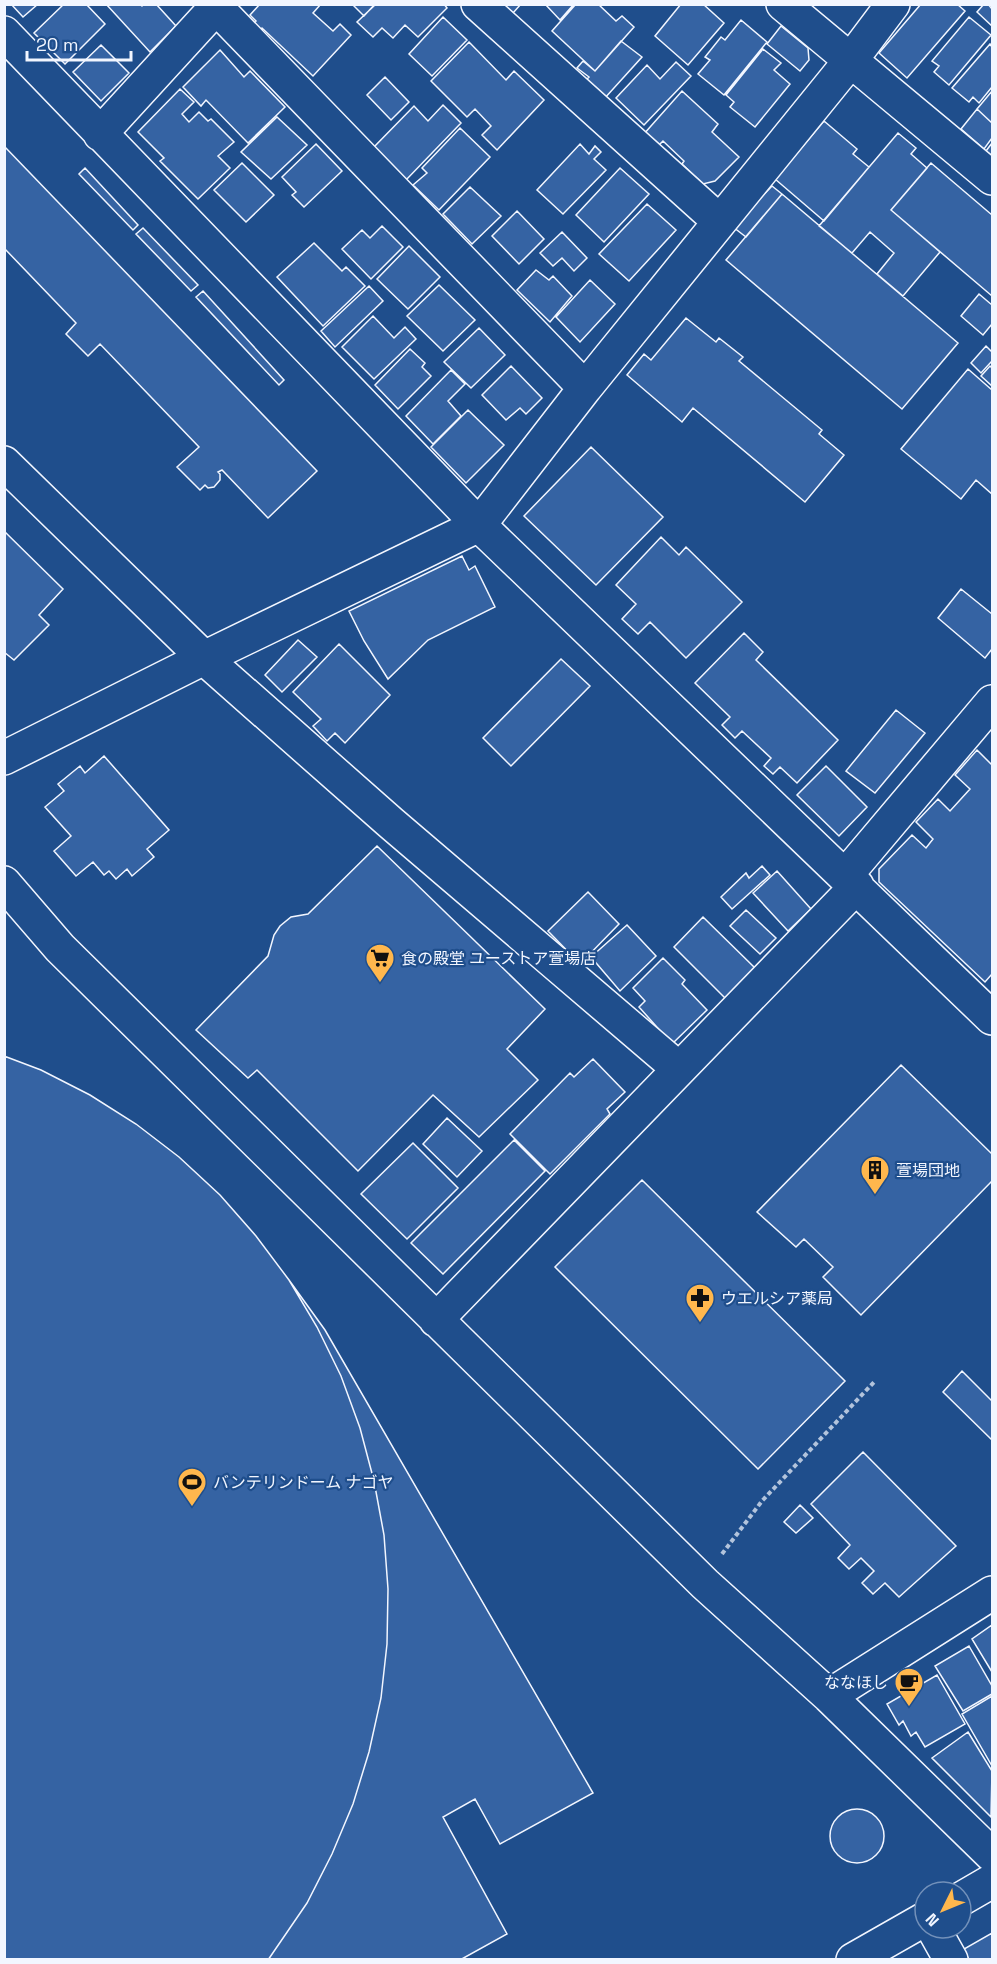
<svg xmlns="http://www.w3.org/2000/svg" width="997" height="1964" viewBox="0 0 997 1964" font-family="'Space Grotesk','Noto Sans JP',sans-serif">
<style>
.building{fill:#3563a3;stroke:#f2f6ff;stroke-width:1.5}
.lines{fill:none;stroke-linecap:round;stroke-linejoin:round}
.minor-casing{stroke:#f2f6ff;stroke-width:36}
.path{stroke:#b3c4dc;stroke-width:4;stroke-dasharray:4.5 3;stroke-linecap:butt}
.minor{stroke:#1f4e8c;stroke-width:33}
.labels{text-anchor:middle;stroke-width:4.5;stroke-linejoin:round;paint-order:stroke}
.poi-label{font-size:16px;fill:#f2f6ff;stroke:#1f4e8c;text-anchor:start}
</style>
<rect width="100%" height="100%" fill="#1f4e8c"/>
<path class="building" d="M11,4H38L23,17Z
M64,4H86L105,24L65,64L34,33Z
M106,4H140L142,6L144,4H156L176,26L150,52Z
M260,4H321L313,13L333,31L340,24L351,35L313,76L262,28L256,35L249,28L256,21L250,15Z
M352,4H375L364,16Z
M376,4H444L447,8L418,37L405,25L393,38L382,28L373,37L357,22Z
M507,4H521L513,13L505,6Z
M545,4H574L560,20Z
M576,4H598L616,21L622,16L634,27L595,71L552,31Z
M681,4H703L724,23L688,65L655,36Z
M921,4H957L965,11L907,78L879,53Z
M984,4H988L992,9V26L977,12Z
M443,17L467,40L432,76L409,54Z
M969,17L991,35L949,85L934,72L939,66L932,61Z
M741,20L767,42L724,95L698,74L710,60L705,57L721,37L725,40Z
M781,26L808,48L809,60L800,71L767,44Z
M621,41L642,57L604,99L584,82L589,77L577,68L583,61L595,71Z
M469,42L506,80L514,71L544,100L497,150L482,135L491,126L475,109L467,117L431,81Z
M990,44L992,47V87L979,103L973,97L969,102L952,88Z
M101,45L129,73L101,101L73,72Z
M763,49L781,63L774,70L790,84L755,127L730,107L734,102L726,95Z
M220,50L244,77L250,71L285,107L248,143L206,100L201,106L183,87Z
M676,62L691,76L644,125L616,98L647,65L660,79Z
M385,77L409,102L391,120L367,95Z
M180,89L194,102L182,114L189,122L199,112L208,121L211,119L234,142L218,156L230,168L198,199L160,161L164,158L138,132Z
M682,91L718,124L712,132L739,157L715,181L703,184L682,164L684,161L663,141L656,148L643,135Z
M992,91V123L977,109Z
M443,105L461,123L406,180L373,148L414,106L428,121Z
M977,109L992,123V138L984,149L961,129Z
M277,117L307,145L271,179L241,152Z
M824,121L857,149L853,154L869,167L824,221L775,179Z
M460,128L490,157L439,210L413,185L427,173L422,168Z
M898,133L916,148L911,154L927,168L891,210L940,252L903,296L877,274L894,253L870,232L852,253L819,226Z
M992,143V156L986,151Z
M316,144L342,171L304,207L292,195L296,192L282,177Z
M580,144L589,154L595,146L601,152L594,159L606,170L563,214L537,190Z
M4,146L317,471L268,518L222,470L218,472L220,474V480L214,487L208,488L205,485L200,490L177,467L199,447L100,344L88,356L66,334L76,323L4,248Z
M242,163L274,195L246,222L214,190Z
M931,163L992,215V296L891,210Z
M85,168L138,225L133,230L79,174Z
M620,168L649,194L604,242L576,215Z
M772,186L782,194L746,237L733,227Z
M470,187L501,216L472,244L443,214Z
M782,194L958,343L902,409L726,260Z
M647,204L676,230L629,281L599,254Z
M517,211L544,239L519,264L492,236Z
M382,226L403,247L371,279L342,249L362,230L370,238Z
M143,228L198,285L191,291L136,234Z
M562,232L587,258L574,271L562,258L553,266L540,253Z
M314,243L342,271L346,267L365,286L323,326L277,277Z
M409,246L440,277L408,309L377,279Z
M536,270L549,280L553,276L572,296L550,322L517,290Z
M590,280L615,304L580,342L556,317Z
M439,285L475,320L443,351L407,316Z
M369,286L383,301L335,347L321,331Z
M203,291L284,380L279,385L196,297Z
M979,294L992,305V324L983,335L961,316Z
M373,316L394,338L405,327L416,339L374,379L342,347Z
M686,318L716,342L719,338L743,357L739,361L822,430L819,434L844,455L805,502L693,408L682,422L627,375L644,354L651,360Z
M479,328L505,355L471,388L444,362Z
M986,346L992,352V361L981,373L971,363Z
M410,349L425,363L422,367L431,376L398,409L375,385Z
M511,366L542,398L526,414L520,408L506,420L482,395Z
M990,366L992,368V386L981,376Z
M968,369L992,390V494L976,480L961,499L901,449Z
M451,370L465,384L448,401L461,416L433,444L406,416Z
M468,410L504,445L466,483L431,447Z
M591,447L663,517L596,585L524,516Z
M4,531L63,589L39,615L49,625L14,660L4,652Z
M661,537L679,555L686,547L742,602L686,658L650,622L638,634L622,619L636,604L616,585Z
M462,556L469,570L475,566L495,607L428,640L388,679L364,641L349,611Z
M961,589L992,614V649L985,658L938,618Z
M744,633L763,652L756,660L838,740L797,783L780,767L773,774L764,766L771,758L742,731L735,738L722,725L730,717L695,683Z
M298,640L317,657L282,692L265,675Z
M339,644L390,695L345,743L335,733L327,741L313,726L321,719L293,692Z
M561,659L590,686L511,766L483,738Z
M896,710L925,733L875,793L846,771Z
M977,750L992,765V974L985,982L879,882V869L912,835L926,848L933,839L916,822L938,799L950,811L970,789L955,775Z
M104,756L169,830L147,849L154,857L132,876L127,869L116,879L109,871L104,875L93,862L76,876L54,851L71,836L45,807L64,791L58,784L80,766L85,773Z
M826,766L867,807L839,836L797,795Z
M377,846L545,1009L507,1049L538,1080L479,1137L433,1095L358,1171L257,1070L248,1078L196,1030L268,956L274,935L280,926L291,917L308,914Z
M762,866L770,875L732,909L721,897L746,873L749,878Z
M777,871L811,909L788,931L753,893Z
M588,892L619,924L580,964L548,931Z
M746,910L776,938L760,954L730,926Z
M703,917L755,968L725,998L674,947Z
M627,925L656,956L620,991L591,957Z
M663,958L685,980L682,984L707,1010L672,1044L639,1007L645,1001L633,988Z
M4,1056L41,1070L90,1095L136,1124L179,1157L220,1195L256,1236L289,1280L317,1327L341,1376L360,1428L374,1481L384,1535L388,1589L387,1644L381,1698L369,1752L353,1804L332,1854L307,1903L268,1960H4Z
M593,1059L625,1092L607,1109L610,1114L550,1174L510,1134L570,1073L574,1077Z
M901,1065L992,1154V1181L861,1315L823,1277L833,1267L804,1239L796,1247L757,1212Z
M447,1118L482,1151L457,1177L423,1144Z
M514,1140L545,1171L443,1274L411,1243Z
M413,1143L458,1188L407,1239L361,1194Z
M642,1180L845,1381L758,1469L555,1267Z
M289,1280L325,1330L593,1793L500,1844L475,1799L443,1817L507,1934L460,1960H268L307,1903L332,1854L353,1804L369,1752L381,1698L387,1644L388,1589L384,1535L374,1481L360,1428L341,1376L317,1327Z
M962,1371L992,1401V1440L943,1392Z
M863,1452L956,1546L899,1597L885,1583L873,1594L862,1583L874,1571L861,1558L849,1569L838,1558L850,1545L811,1504Z
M800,1505L813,1518L796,1533L784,1522Z
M992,1625V1672L972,1639Z
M969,1646L992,1686V1694L963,1711L935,1666Z
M937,1675L965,1724L925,1747L916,1732L911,1736L903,1721L899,1725L887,1704Z
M992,1696V1766L962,1714Z
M968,1732L992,1771L991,1817L932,1758Z
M830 1836a27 27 0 1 1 54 0a27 27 0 1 1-54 0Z
M992,1933V1960H969L964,1949Z"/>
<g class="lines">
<g class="minor-casing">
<path id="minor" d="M213,4L585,388
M478,4L719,221
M783,4L992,178
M4,33L479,525L992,1018
M100,134L219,4
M4,463L204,658L391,823L679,1069
M4,758L204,658L479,525L585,388L851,60L893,4
M846,875L992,702
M4,883L60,948L705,1584L829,1696L992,1855
M436,1320L857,886
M829,1696L992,1593
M961,1899L992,1881
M933,1928L951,1960
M853,1960L925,1919"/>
</g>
<path class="path" d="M722,1554L762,1501L875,1381"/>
<use href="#minor" class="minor"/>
</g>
<defs>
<g id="supermarket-pin" transform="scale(1.5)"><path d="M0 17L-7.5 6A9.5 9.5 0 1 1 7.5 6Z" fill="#ffb74d" stroke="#1f4e8c"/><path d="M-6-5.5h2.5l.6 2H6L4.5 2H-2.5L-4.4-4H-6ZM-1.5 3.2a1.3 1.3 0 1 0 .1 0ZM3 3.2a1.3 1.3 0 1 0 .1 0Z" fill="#111"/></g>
<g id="building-pin" transform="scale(1.5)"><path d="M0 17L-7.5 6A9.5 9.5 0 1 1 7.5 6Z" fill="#ffb74d" stroke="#1f4e8c"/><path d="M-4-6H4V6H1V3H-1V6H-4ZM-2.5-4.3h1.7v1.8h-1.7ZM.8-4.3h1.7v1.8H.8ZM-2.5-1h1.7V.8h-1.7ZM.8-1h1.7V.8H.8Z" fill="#111"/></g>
<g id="pharmacy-pin" transform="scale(1.5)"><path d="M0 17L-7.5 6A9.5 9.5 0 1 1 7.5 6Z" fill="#ffb74d" stroke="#1f4e8c"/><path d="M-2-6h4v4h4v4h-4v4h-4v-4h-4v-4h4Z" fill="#111"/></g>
<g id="stadium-pin" transform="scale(1.5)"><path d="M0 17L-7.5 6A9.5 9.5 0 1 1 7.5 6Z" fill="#ffb74d" stroke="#1f4e8c"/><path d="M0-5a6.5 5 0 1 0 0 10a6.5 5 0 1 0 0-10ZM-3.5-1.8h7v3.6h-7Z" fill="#111"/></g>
<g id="cafe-pin" transform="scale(1.5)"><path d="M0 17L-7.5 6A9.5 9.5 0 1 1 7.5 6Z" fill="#ffb74d" stroke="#1f4e8c"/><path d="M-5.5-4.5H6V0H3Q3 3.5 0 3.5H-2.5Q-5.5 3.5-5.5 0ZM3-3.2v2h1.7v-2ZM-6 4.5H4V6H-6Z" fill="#111"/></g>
</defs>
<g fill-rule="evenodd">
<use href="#supermarket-pin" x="380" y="958"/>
<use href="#building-pin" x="875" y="1170"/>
<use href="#pharmacy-pin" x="700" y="1298"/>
<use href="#stadium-pin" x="192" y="1482"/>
<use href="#cafe-pin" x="909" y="1682"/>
</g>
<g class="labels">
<g class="poi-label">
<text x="401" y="964">食の殿堂 ユーストア萱場店</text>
<text x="896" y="1176">萱場団地</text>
<text x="721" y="1304">ウエルシア薬局</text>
<text x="213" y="1488">バンテリンドーム ナゴヤ</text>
<text x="888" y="1688" text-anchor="end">ななほし</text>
</g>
</g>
<rect width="997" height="1964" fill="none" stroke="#f2f6ff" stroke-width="12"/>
<g transform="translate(943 1910) rotate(227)"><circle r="28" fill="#1f4e8c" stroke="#7391ba" stroke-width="1.5"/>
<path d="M0-4.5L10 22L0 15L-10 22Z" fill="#ffb74d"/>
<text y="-9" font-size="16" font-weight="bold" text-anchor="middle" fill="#f2f6ff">N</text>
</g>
<path d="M27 51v9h104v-9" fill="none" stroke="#f2f6ff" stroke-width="3"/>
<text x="36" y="51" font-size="18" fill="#f2f6ff" stroke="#1f4e8c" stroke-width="4.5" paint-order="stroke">20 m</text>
</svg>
